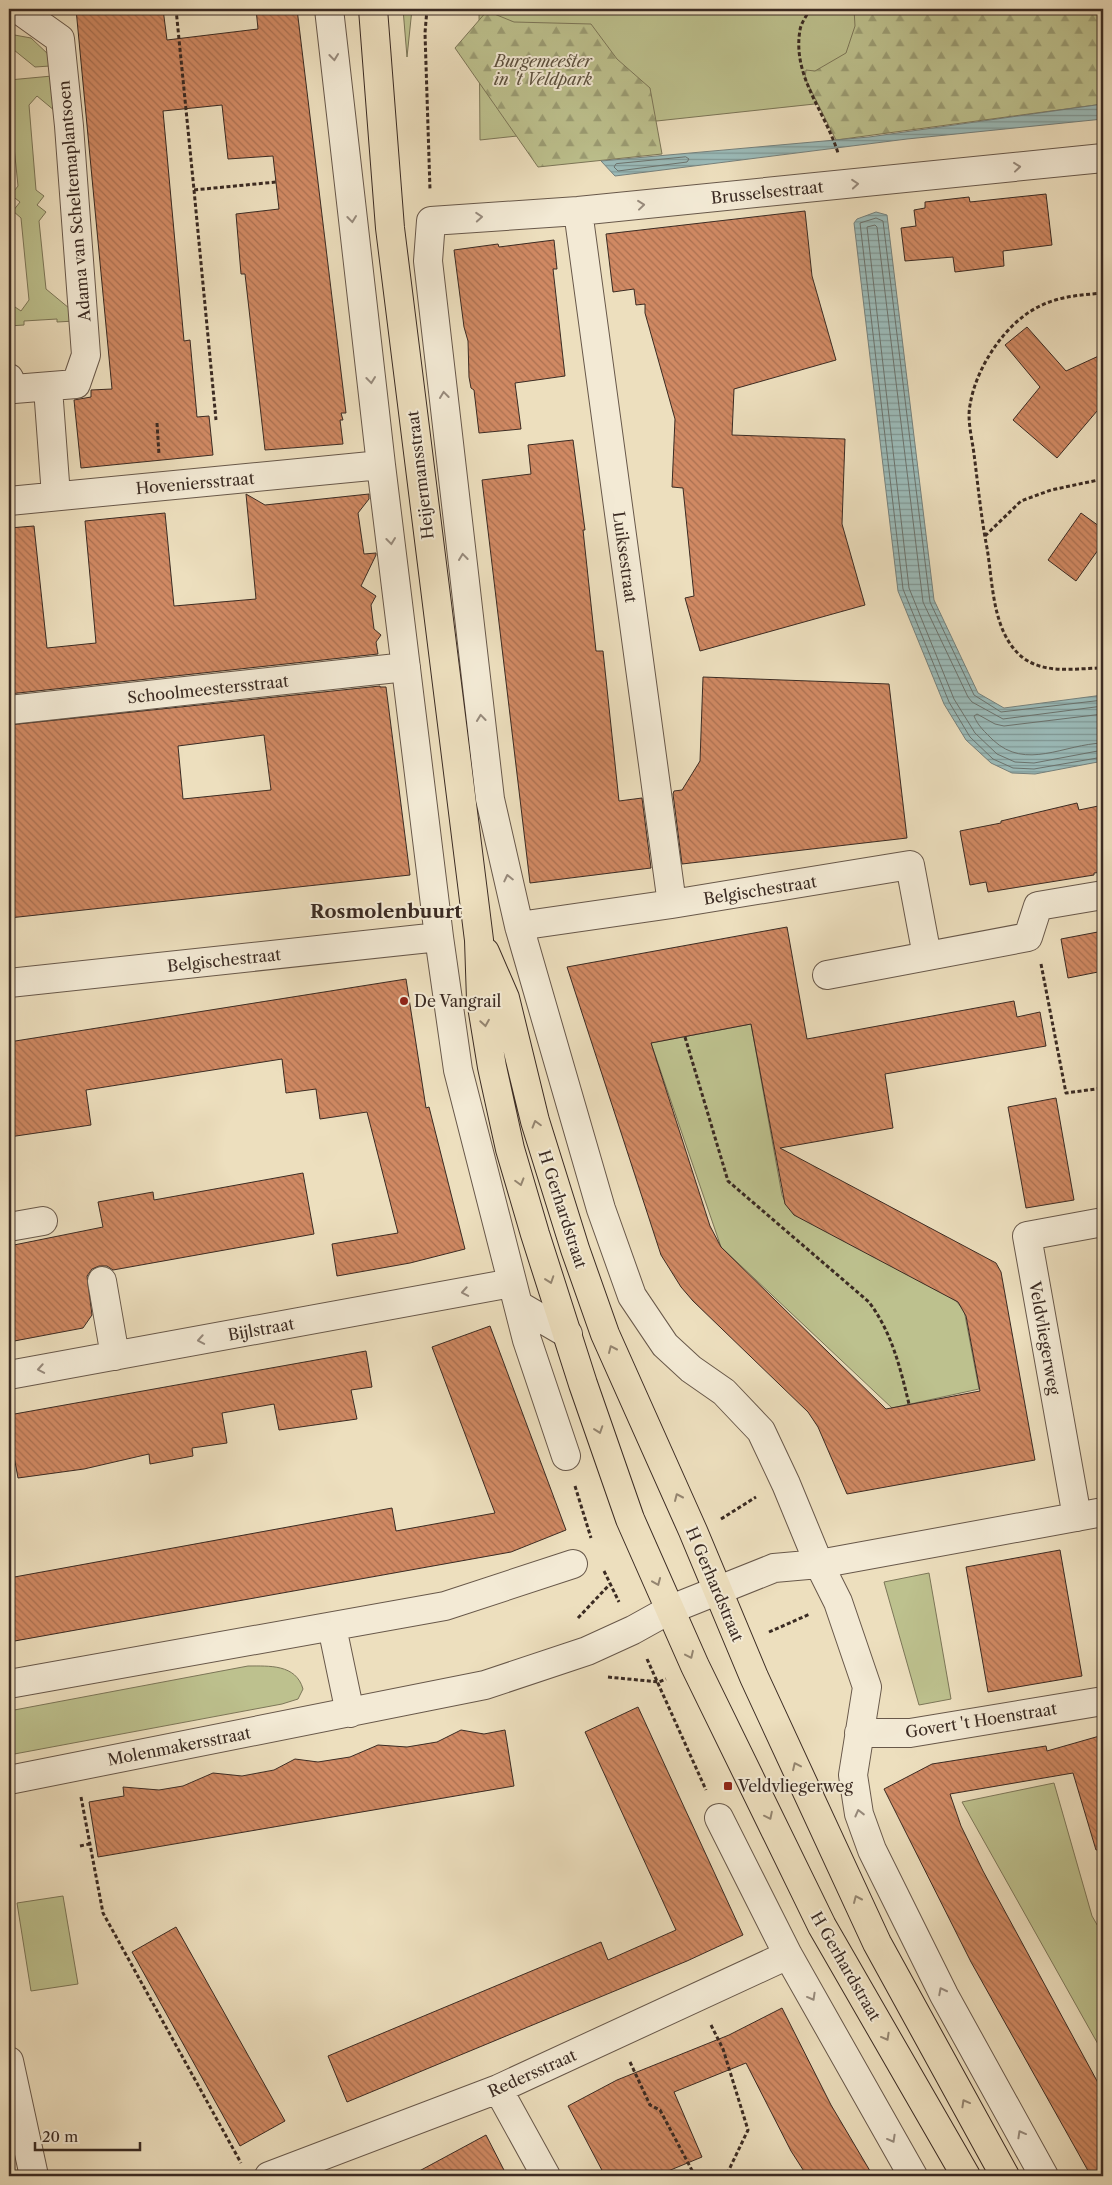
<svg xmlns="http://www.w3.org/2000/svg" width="1112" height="2185" viewBox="0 0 1112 2185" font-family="'Libre Caslon Text',serif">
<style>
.green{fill:#bdc18e;stroke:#7c7658}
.forest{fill:url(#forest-firs);stroke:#7c7658}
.water{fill:url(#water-rules);stroke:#75817d}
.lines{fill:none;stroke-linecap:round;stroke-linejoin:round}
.shore{stroke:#6b736e;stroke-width:1}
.building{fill:url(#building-back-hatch);stroke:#3b2b23;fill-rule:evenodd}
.minor-casing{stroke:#68584a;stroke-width:30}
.major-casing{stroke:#3b2b23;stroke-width:30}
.path{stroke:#3b2b23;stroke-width:3;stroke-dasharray:4 2.5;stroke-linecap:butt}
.minor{stroke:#f3ead5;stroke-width:28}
.major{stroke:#eddfbe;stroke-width:28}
.oneway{stroke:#978a7c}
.oneway2{stroke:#948570}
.poi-dot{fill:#8f2418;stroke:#f3ead5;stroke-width:2}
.labels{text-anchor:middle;stroke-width:4;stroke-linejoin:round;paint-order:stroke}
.park-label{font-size:16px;font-style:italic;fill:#5c503e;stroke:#f3ead5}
.street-label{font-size:16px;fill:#3b2b23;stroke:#f3ead5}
.poi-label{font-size:16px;fill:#3b2b23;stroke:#f3ead5;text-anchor:start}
.quarter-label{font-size:19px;font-weight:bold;fill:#3b2b23;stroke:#f3ead5}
</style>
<defs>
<pattern id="forest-firs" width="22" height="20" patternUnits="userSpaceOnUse" patternTransform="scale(1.25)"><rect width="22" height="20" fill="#bdc18e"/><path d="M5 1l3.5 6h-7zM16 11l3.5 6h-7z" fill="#9b9d74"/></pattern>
<pattern id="water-rules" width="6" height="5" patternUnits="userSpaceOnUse" patternTransform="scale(1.25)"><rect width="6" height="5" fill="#9bbbb9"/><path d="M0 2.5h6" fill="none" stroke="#809896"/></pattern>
<pattern id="building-back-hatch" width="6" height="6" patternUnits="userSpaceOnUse" patternTransform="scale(1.25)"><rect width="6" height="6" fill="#d08963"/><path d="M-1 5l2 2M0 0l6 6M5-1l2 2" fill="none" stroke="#aa7051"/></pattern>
</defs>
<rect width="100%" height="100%" fill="#eddfbe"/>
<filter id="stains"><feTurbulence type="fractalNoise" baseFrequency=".004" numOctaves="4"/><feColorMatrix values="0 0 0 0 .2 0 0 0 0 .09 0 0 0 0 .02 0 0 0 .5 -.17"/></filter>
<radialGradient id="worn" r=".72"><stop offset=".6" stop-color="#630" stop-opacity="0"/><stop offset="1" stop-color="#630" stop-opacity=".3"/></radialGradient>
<path class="green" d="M403,9H412L407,57Z
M479,9H1103V73L480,140Z
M9,34L31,38L49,55L50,66L35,67L14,50L9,56Z
M52,76L55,111L37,96L29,105L36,190L44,196L37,205L46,212L39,221L46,289L75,313V321L57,322V319L24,321V325L9,326V303L21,311L29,300L21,218L13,211L20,202L11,195L18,186L11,117L9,115V80Z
M751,1024L782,1195L787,1206L955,1300L964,1310L979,1389L892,1408L721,1247L651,1043Z
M929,1573L951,1699L919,1705L884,1582Z
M248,1666C269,1666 296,1664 303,1689L298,1699L282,1704L9,1755V1711Z
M1054,1783L1092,1916L1103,1935V2053L962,1802Z
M63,1896L78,1984L31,1991L17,1903Z"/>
<path class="forest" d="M854,9H1103V104L836,140L805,78L806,70L815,71L846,53L855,26Z
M487,11L514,22L591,24L617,59L650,88L662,154L538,167L455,48Z"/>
<path class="water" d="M1103,104V119L907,139L615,176L601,161L869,137Z
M876,212L887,215L934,600L978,693L1004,708L1103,695V761L1035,774L1012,773L991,763L966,740L944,704L898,591L854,223L857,219Z"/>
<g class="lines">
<path class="shore" d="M686,157L689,159L687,162L618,171L614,167L616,164Z
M1103,700L1001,712L974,695L930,602L883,221L876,218L860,223L903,589L949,702L970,737L993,759L1013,768L1034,769L1103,757
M1103,706L1003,719L972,702L968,697L923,602L877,227L875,225L867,227L909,588L954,699L975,733L997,754L1015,762L1034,763L1103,750
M1103,714L1004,726L995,724L977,714L974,716C978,726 985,732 993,740C1026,771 1064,744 1103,743"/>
</g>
<path class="building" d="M76,9H163L167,40L258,29L256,9H297L346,413H341L343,420H340L343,444L265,450L245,274H241L236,214L279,209L273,156L228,159L222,105L163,111L184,341L190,340L197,417L209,416L213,455L81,468L74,400L91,397V390L112,389Z
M1046,194L1052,245L1003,251L1004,266L955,272L953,257L905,261L901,228L916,226L914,210L925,208V202L969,197L970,202Z
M805,211L812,276L836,360L734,389L732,435L845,439L842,524L865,605L700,651L685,598L694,596L683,488L672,487L675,419L645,313V304L636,305L634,289L613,292L606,234Z
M554,240L557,269H553L565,376L515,383L521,429L479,433L474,390L471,388L469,377L468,341L464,327L454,250L498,244L499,247Z
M1027,327L1066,371L1103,354V404L1057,458L1013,420L1040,387L1005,345Z
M573,440L585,530H583L596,651H603L619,801L642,798L651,868L530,883L482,480L531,474L528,445Z
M246,494L265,505L369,494V499L358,513L364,554L376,553V555L361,586L376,596L371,605L374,629L381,635L376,642L378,654L9,694V528L34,526L47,648L96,643L85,521L165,513L174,606L256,599Z
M1081,513L1103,529V543L1076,581L1048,560Z
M703,677L889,684L907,838L682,864L673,794L674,791L682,790L700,761Z
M380,686V687H386L410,875L9,918V725ZM264,735L271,790L183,799L178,746Z
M1077,803L1079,810L1103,805V872L1094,873V875L988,892L986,882L970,885L960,831L1001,823V821Z
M787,927L807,1039L1014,1001L1017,1017L1040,1012L1046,1046L885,1074L893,1128L780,1148L996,1263L1001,1272L1035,1460L847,1494L818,1427L808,1412L693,1301L681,1287L661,1255L567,967ZM751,1024L785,1204L794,1215L958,1302L966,1316L980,1391L886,1409L721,1247L710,1226L651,1043Z
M1103,931V971L1068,978L1061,939Z
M406,979L426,1108L429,1107L465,1249L410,1263L337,1276L332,1244L398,1233L367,1112L320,1119L316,1089L286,1093L282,1059L86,1090L91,1125L9,1137V1042Z
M1056,1098L1074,1200L1026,1208L1008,1107Z
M303,1173L314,1234L113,1270L107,1266H99L92,1269L87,1276L92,1315L83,1328L9,1342V1246L103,1227L98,1202L153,1192L154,1200Z
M490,1326L566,1530L511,1552L9,1642V1578L392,1508L396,1531L495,1513L432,1347Z
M366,1351L372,1387L351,1390L357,1419L279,1430L274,1404L222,1413L227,1443L192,1448L193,1456L150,1464L149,1454L84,1469L18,1478L13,1451L9,1452V1415Z
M1060,1550L1082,1676L988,1692L966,1567Z
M638,1707L743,1935L687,1961L347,2102L328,2056L601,1942L608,1960L676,1930L585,1732Z
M461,1730L484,1734L505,1730L514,1786L98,1857L89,1802L124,1796L123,1787L159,1790L183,1786L213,1773L242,1776L274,1770L295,1759L318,1762L350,1757L378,1745L407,1747L437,1742Z
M1103,1735V1849L1096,1850L1073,1773L950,1794L961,1826L983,1871L1103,2092V2176H1091L971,1962L884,1789L932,1764L1046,1746L1047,1751Z
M176,1927L285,2121L240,2146L132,1952Z
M782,2008L831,2105L873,2176H807L791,2151L746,2063L674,2092L702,2157L656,2176H605L568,2106L617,2080L729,2035Z
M486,2135L507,2176H410Z"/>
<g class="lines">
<g class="minor-casing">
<path id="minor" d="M329,9L381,465L439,937L458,1070L527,1340L566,1456
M578,211L672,904
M9,378L14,389L76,384L86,355L69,126L60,39L18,9
M48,388L56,496
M9,501L381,465
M9,710L406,667
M519,926L672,904L910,865L927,956
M827,975L1028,937L1038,906L1103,895
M9,983L439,937
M9,1227L43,1221
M102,1281L115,1356
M520,1306L568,1334
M9,1375L512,1283
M1077,1517L1027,1236L1103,1222
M332,1627L350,1713
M9,1684L445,1606L573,1564
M859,1733H910L1103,1701
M9,1780L485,1685L587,1651L633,1630L669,1610L774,1568L819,1564L1103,1512
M719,1818L788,1955L913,2176
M9,2061L34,2176
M498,2089L546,2176
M269,2176L498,2089L788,1955
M1044,2176L944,1995L872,1850L859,1814L853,1775L867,1687L838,1602L819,1564L786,1484L761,1431L724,1392L691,1369L665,1345L632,1296L601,1209L519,926L490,799L428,261L431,221L578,211L1103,158"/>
</g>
<g class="major-casing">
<path id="major" d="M373,9L390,228L479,940L481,1000L492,1067L510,1149L535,1234L583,1384L630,1519L695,1666L822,1926L966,2176
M485,952L505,998L535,1121L575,1249L605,1334L693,1531L754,1677L877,1943L1005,2176"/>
</g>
<path class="path" d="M176,9L194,190L276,182
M427,9L425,33L430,190
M810,9C807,15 801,23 800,30C792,76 825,111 838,153
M194,190L216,420
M1103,293C1082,295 1060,296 1040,306C1006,322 976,367 970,405C967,420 972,438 974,454C978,485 981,517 987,548C993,583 992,632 1022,657C1045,675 1077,668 1103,668
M157,423L159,455
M985,536L1021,501L1051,490L1103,479
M1041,964L1066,1093L1103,1088
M685,1037L728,1181L869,1302C892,1333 900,1367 909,1404
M575,1486L591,1538
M721,1519L756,1497
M604,1571L619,1602
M578,1618L610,1584
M769,1632L810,1614
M647,1659L706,1790
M608,1677L659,1682L666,1679
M81,1797L103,1913L241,2163
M80,1846L89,1844
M711,2025L723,2049L748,2130L726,2176
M630,2062L650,2105L660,2110L695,2176"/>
<use href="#minor" class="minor"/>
<use href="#major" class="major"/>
</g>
<defs><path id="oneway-chevron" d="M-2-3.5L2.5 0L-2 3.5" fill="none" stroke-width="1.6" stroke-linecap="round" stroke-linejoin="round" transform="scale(1.25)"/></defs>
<g class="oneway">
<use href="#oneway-chevron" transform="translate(334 57) rotate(84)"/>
<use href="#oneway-chevron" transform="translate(1017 167) rotate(-6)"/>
<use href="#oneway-chevron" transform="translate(855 184) rotate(-5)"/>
<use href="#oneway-chevron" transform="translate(641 205) rotate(-6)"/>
<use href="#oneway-chevron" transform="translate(479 217) rotate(-4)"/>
<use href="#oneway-chevron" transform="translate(352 219) rotate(83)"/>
<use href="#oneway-chevron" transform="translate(371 380) rotate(83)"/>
<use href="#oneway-chevron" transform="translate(444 395) rotate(-97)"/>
<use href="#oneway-chevron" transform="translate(391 541) rotate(83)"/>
<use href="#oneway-chevron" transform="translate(463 557) rotate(-97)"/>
<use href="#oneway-chevron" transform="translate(481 718) rotate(-96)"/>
<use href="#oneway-chevron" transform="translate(508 878) rotate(-103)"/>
<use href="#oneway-chevron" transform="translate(465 1292) rotate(170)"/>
<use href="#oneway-chevron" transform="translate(201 1340) rotate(170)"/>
<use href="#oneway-chevron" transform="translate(41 1369) rotate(170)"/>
<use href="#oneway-chevron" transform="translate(859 1813) rotate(-104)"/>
<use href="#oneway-chevron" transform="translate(942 1991) rotate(-117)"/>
<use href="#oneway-chevron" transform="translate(812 1997) rotate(61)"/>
<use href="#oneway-chevron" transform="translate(1021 2134) rotate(-119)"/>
<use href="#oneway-chevron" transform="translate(892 2139) rotate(61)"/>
</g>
<g class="oneway2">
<use href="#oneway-chevron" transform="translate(485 1023) rotate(81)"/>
<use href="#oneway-chevron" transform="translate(536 1124) rotate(-106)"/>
<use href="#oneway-chevron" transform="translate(520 1182) rotate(74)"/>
<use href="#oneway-chevron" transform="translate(550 1280) rotate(71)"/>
<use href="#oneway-chevron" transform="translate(612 1349) rotate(-114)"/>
<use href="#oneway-chevron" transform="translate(599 1430) rotate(71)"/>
<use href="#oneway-chevron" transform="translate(678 1497) rotate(-114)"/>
<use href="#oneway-chevron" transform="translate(657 1582) rotate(67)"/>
<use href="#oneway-chevron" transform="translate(690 1655) rotate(65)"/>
<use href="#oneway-chevron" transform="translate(796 1766) rotate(-115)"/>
<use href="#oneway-chevron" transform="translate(769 1816) rotate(64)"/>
<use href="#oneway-chevron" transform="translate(857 1899) rotate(-114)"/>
<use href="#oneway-chevron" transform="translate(886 2037) rotate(61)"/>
<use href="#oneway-chevron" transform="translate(965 2103) rotate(-119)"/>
</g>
<g class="poi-dot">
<circle cx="404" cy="1001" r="5"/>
<rect x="723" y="1781" width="10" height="10" rx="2.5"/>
</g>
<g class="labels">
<g class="park-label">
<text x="543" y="67">Burgemeester<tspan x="543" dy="18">in 't Veldpark</tspan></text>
</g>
<g class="street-label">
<text transform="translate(767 192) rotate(-6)" y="6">Brusselsestraat</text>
<text transform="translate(74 201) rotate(-95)" y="6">Adama van Scheltemaplantsoen</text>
<text transform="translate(420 475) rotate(-97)" y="6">Heijermansstraat</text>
<text transform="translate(195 483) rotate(-5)" y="6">Hoveniersstraat</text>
<text transform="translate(625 557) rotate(82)" y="6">Luiksestraat</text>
<text transform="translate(208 689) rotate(-6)" y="6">Schoolmeestersstraat</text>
<text transform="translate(760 890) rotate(-9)" y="6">Belgischestraat</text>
<text transform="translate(224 960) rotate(-6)" y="6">Belgischestraat</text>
<text transform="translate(563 1209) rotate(72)" y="6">H Gerhardstraat</text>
<text transform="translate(261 1329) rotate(-10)" y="6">Bijlstraat</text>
<text transform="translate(1045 1338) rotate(80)" y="6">Veldvliegerweg</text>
<text transform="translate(715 1584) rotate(67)" y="6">H Gerhardstraat</text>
<text transform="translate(981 1720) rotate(-9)" y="6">Govert 't Hoenstraat</text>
<text transform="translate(179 1746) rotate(-11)" y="6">Molenmakersstraat</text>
<text transform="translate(846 1966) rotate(60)" y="6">H Gerhardstraat</text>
<text transform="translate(532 2073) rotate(-24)" y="6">Redersstraat</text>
</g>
<g class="poi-label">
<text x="414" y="1007">De Vangrail</text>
<text x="738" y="1792">Veldvliegerweg</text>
</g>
<g class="quarter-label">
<text x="386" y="918">Rosmolenbuurt</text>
</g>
</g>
<rect width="1112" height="2185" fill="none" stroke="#eddfbe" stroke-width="30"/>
<rect x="10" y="10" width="1092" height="2165" fill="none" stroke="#3b2b23" stroke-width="2.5"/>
<rect x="15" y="15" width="1082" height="2155" fill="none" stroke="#3b2b23"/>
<path d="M35 2142v8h105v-8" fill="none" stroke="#3b2b23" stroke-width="2.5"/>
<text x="42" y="2142" font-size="15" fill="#3b2b23" stroke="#f3ead5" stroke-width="4" paint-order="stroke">20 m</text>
<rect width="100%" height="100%" filter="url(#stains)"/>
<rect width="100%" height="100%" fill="url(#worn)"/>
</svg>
